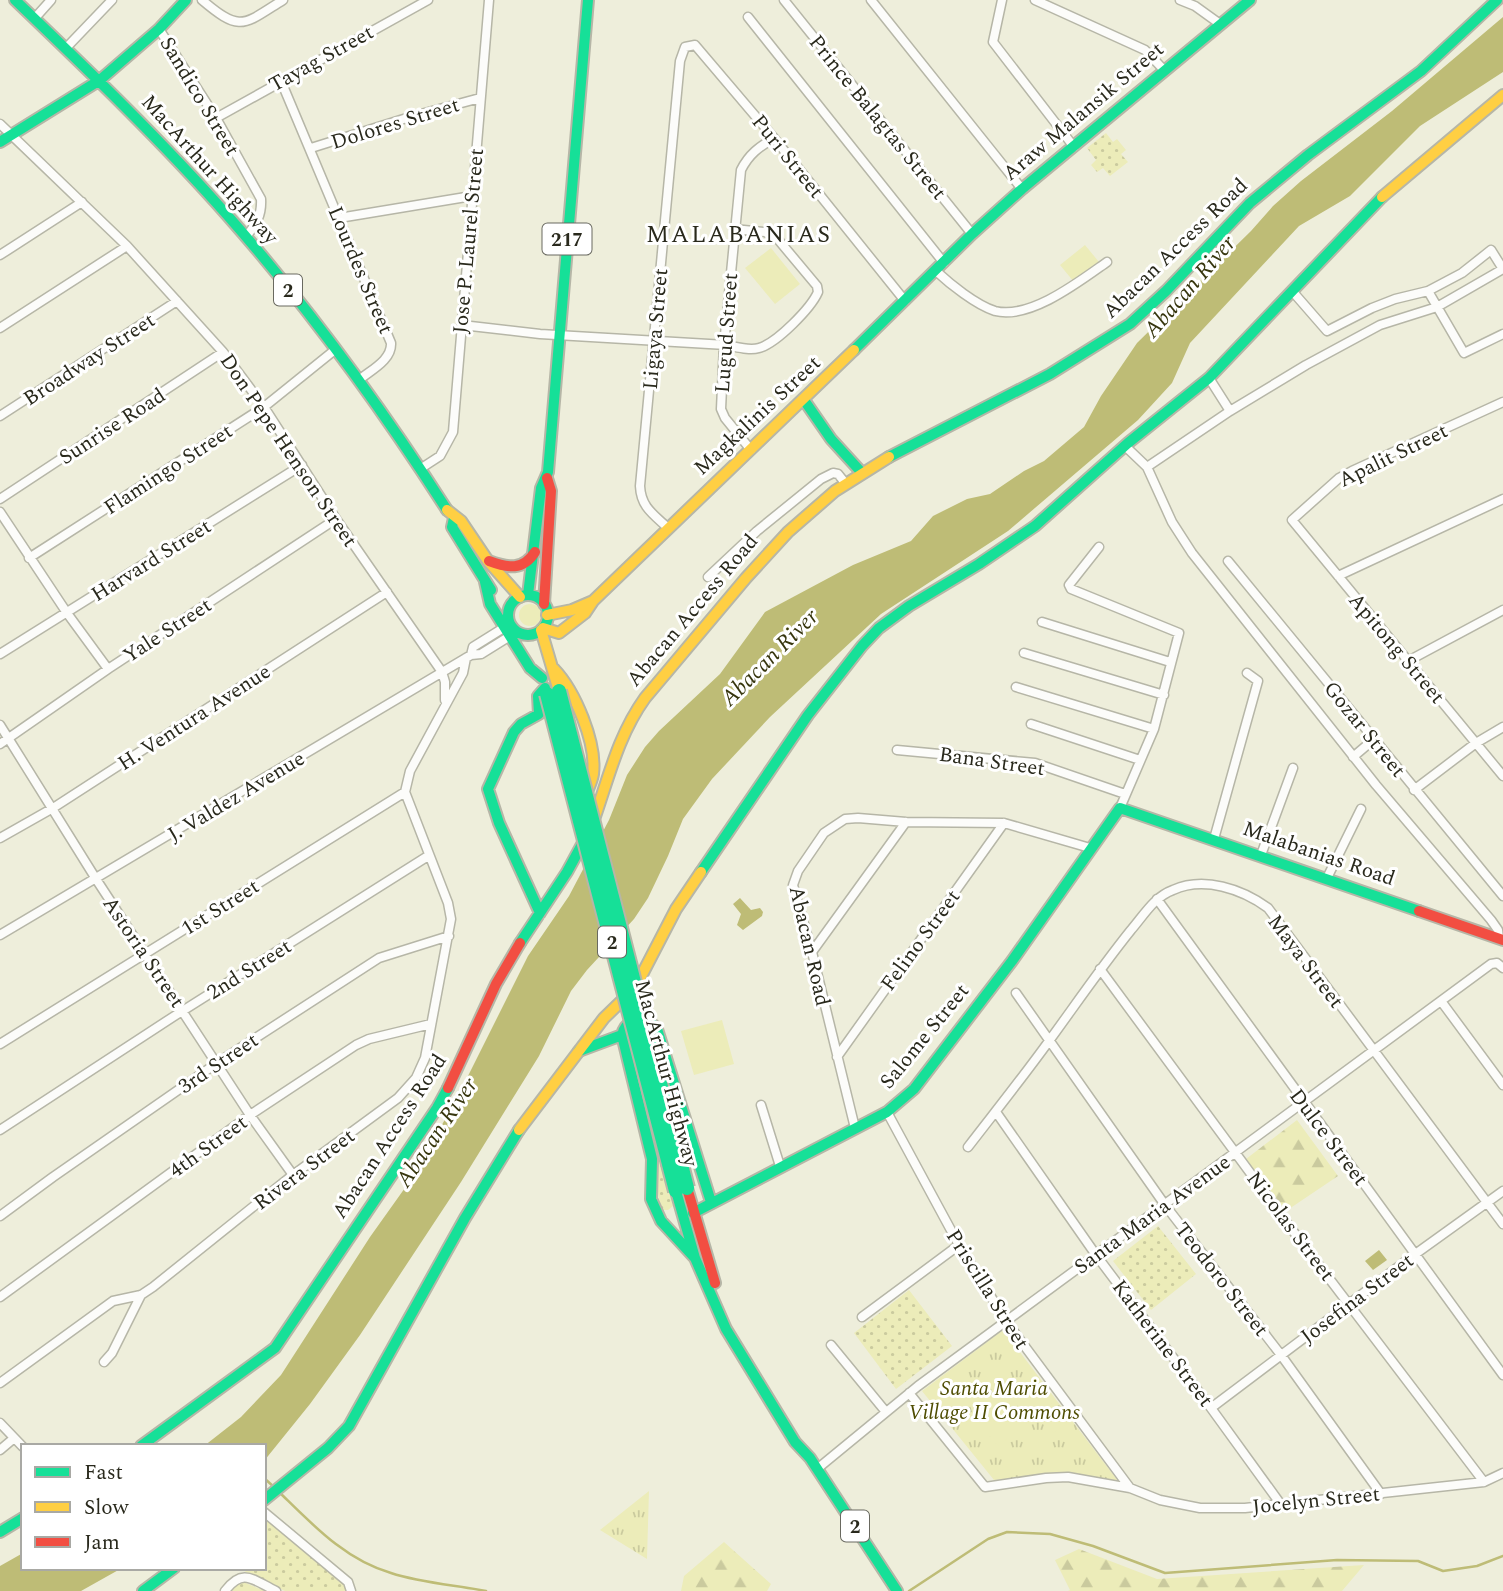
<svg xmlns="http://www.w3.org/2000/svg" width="1503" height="1591" viewBox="0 0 1503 1591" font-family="Spectral,serif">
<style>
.grass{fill:url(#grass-dots)}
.forest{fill:url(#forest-firs)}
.park{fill:url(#park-tufts)}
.garden{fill:#ececb9}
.water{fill:#bebc76}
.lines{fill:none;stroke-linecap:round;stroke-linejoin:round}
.stream{stroke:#bebc76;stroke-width:2.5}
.street-casing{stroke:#b6b6a7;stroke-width:11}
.fast-casing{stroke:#b6b6a7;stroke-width:14}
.slow-casing{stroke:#b6b6a7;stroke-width:14}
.jam-casing{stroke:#b6b6a7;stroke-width:14}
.street{stroke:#fcfcfa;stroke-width:8}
.fast{stroke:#16e098;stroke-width:10}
.slow{stroke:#ffcf43;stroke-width:10}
.jam{stroke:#f24e42;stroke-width:10}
.fast-bridge-casing{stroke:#b6b6a7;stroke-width:18;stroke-linecap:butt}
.fast-bridge{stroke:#16e098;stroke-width:14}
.labels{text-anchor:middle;stroke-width:6;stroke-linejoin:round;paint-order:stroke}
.shield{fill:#fff;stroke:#696960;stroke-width:2}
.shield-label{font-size:19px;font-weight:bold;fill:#29291c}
.street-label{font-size:21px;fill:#29291c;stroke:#fff}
.park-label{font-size:21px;font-style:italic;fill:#4f4d02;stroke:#fff}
.water-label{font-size:23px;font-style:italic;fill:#37360e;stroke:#fff}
.quarter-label{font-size:24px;letter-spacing:2px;fill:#29291c;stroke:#fff}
</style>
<defs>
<pattern id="grass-dots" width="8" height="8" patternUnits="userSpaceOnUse" patternTransform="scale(1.75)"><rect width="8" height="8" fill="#ececb9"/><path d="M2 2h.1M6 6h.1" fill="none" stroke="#caca9e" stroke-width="1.8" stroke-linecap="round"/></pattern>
<pattern id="forest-firs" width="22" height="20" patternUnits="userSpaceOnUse" patternTransform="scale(1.75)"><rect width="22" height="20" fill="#ececb9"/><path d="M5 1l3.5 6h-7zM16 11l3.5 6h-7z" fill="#caca9e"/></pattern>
<pattern id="park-tufts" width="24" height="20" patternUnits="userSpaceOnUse" patternTransform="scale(1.75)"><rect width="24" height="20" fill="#ececb9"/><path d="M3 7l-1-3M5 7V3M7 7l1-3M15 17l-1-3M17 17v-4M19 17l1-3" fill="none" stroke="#caca9e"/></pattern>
</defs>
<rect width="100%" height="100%" fill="#eeeedb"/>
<path class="grass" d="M1106,133L1113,142L1117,139L1126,150L1121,154L1128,162L1110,176L1103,168L1097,172L1091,165L1096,160L1087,148Z
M656,1147L673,1206L668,1210H662L659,1202L654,1154Z
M1158,1226L1196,1274L1151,1310L1113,1261Z
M909,1290L952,1346L896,1389L854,1333Z
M264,1520L270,1522L343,1583L346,1591H285L238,1568H264Z
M241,1581L265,1591H232Z"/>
<path class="forest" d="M1297,1120L1338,1176L1286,1211L1246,1159Z
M724,1542L771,1584L767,1591H681L684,1576Z
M1079,1549L1157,1579L1364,1565L1342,1591H1068L1070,1590L1055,1560Z"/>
<path class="park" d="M1003,1330L1118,1481L1071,1476L994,1480L922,1391Z
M649,1491L647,1559L600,1530Z"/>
<path class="garden" d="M1085,245L1099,262L1074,282L1060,265Z
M771,248L800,284L775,304L745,268Z
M519 615a11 11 0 1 1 22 0a11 11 0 1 1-22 0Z
M722,1020L734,1064L694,1075L681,1031Z
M1047,1398L1066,1424L1054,1433L1035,1407Z
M1014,1401L1030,1420L998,1446L982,1427Z"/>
<path class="water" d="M1503,17V72L1420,126L1350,196L1299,226L1190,343L1172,383L1138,420L1008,531L881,614L770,717L712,779L683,819L668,856L648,898L634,919L587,970L571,991L539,1056L461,1182L360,1335L310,1404L264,1461V1446H204L241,1417L281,1375L370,1237L417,1171L464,1084L528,956L569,896L609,820L627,775L645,747L659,731L720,674L765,612L853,565L911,541L933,516L967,499L990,494L1024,471L1044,461L1084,427L1101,396L1137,343L1251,231L1273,206L1301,181L1392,111Z
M740,898L751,910L760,908L763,912L762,916L743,930L737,925L741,914L733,904Z
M1379,1250L1387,1260L1373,1270L1365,1261Z
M23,1553V1568H122L81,1591H0V1566Z"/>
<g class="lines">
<path class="stream" d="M264,1478L274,1487
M278,1491C312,1524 345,1560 391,1573C421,1583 455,1585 486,1591
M909,1591L988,1539L1007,1532L1050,1534L1093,1546L1165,1573L1337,1560L1418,1561L1443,1571L1477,1566L1503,1556"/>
<g class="street-casing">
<path id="street" d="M202,0C241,33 243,25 283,0
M784,0L972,234
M871,0L1022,189
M1002,0L993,42L1074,147
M1035,0L1145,50L1164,70
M1180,0L1195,6L1220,24
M748,17L944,263
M34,19L51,0
M159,29L216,118L261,199C262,216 256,224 246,237
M66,48L112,0
M281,81L391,343C392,360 371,370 359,380
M216,118L428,0
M0,124L127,246L223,352L264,407L336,519L442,672L445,682V700
M311,148L410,117L480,98
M339,218L472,196
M0,255L82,202
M936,271C950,284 976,305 995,311C1030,320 1080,281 1107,262
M1428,291L1462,273L1491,250L1503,269
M1293,292L1327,331L1372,308L1395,299L1428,291L1464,353L1503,334
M462,325L540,334L726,345C737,347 749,351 759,348C777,343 811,308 818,292L817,286L776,237L765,232L734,229
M0,328L127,246
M1209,378L1230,411
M1503,402L1352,471L1339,478L1292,520L1503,776
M0,416L177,301
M1125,446L1147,467L1172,522L1192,553L1376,785L1491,920L1498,930L1499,939
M751,450L725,418L721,409L724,345L741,170C749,154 759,147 774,138
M1147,467L1230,411L1306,365L1380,325L1437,307L1503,269
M420,469L440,456L453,432L489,0
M0,499L223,352
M0,512L67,613L108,669
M668,528C653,514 641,507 640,486L680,61L685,47L695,45L774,138L905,301
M1099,547L1069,585L1071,589L1179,633L1154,729L1120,808
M29,558L264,407L336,349
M1228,561L1503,896
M1338,576L1503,499
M708,577L757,531L821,479L833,473L838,474L846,484
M1042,622L1170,662
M1024,653L1164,695
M0,654L302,465
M471,655L473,647L505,627
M1408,661L1503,610
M1016,687L1154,729
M1031,724L1140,760
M0,725L96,879L250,1115L293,1175
M0,744L108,669L336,519
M897,750L1035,763L1125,794
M1353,757L1373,740
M1414,790L1476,743L1503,727
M0,838L53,808L387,592
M1214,839L1258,681L1247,673
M1261,855L1293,768
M1327,878L1361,809
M1157,899L1503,1375
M0,935L471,655L481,654L510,636
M812,952L906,822
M1100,969L1290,1227L1484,1482
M1016,993L1165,1205L1281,1355L1381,1494
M1441,1001L1503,1085
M0,1044L405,792
M837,1057L1004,823
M761,1105L780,1166
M887,1112L959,1245L1006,1321L1130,1488
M996,1112L1096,1255L1211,1408L1282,1506
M855,1128L812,952L793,885L798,871L824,833L845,819L858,818L906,822L1004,823L1090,848
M0,1130L176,1015L428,856
M968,1147C995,1112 1023,1077 1049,1041C1076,1004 1102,966 1131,930C1144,915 1154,897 1173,890C1204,876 1242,889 1268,908L1503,1224
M0,1216L53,1177L217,1063L379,958L449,936
M0,1297L250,1115L356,1045L369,1039L431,1024
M862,1317L959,1245
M831,1345L886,1412
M104,1362L112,1353L141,1295
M0,1383L113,1301L141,1295L153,1287L289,1178L398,1098L416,1078L425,1058L451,919L448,903L405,792L410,771L463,673L466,658
M909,1393L985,1487L1046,1478L1068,1477L1130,1488L1160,1500L1200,1508H1245L1484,1482L1503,1473
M1211,1408L1414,1255L1503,1191
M0,1423L23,1447
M0,1450L13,1439
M817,1469L918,1386L1491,964L1497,963L1503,968
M264,1512L348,1582L351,1591
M225,1591C243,1567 253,1580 276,1591"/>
</g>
<g class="fast-casing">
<path id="fast" d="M15,0C88,70 161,140 228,216C309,308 381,407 447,510
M0,142L100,80L159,29L186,0
M854,350L972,234L1022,189L1250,0
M804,400L831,439L862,473
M889,457L1050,374L1130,324L1166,291L1250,203L1308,155L1421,71L1497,0
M454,518L452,527L491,590
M485,582L490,604L530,668L542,678
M528,595L541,488L548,472L588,0
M508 615a20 20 0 1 1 40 0a20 20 0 1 1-40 0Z
M701,872L808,715L862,646L879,628L909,606L979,564L1035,526L1128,443L1209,378L1382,197
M540,913L499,823L488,789L514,732L521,724L539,714L538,696L545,688
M520,943L567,872L585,839
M579,1051L622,1035
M676,1191L695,1258L726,1329L795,1442L810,1458L897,1591
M693,1213L887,1112L914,1089L1012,961L1120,808L1419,911
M695,1258L661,1221L651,1199L652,1159L622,1035C625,1022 635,1019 647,1019L657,1029L711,1202
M141,1446L275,1348L437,1108L448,1088
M264,1500L328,1448L349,1426L465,1218L519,1130
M0,1532L23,1518
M143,1591L174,1568"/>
</g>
<g class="slow-casing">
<path id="slow" d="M1382,197L1503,95
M447,510L461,521L488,561L520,597
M547,615L572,610L593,601
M543,628L559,633L585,613L593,601L854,350
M541,630L559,691
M554,669C575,691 597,743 593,774C592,781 588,788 586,795
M592,825C608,781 617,737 645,698L746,578L788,532L835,491L889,457
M519,1130L604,1018L635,988L676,909L701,872"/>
</g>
<g class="jam-casing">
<path id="jam" d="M489,561C508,568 523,571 535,552
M544,604L551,491L547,478
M1419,911L1503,940
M448,1088L496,984L520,943
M687,1188L715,1283"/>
</g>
<use href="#street" class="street"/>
<use href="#fast" class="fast"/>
<use href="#slow" class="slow"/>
<use href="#jam" class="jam"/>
<g class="fast-bridge-casing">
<path id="fast-bridge" d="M559,691L687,1188
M547,694L676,1191"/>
</g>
<use href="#fast-bridge" class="fast-bridge"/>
</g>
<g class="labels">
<g class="shield">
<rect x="542.5" y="223.5" width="49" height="31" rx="5"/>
<rect x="274" y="274.5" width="28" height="31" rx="5"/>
<rect x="598" y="926.5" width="28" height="31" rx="5"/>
<rect x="841" y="1510.5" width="28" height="31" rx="5"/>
</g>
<g class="shield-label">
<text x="567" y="246">217</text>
<text x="288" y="297">2</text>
<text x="612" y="949">2</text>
<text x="855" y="1533">2</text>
</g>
<g class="street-label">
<text transform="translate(321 58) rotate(-29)" y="7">Tayag Street</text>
<text transform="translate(200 96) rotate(59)" y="7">Sandico Street</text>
<text transform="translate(1083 111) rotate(-40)" y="7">Araw Malansik Street</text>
<text transform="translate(878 117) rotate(51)" y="7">Prince Balagtas Street</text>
<text transform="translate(395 123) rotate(-17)" y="7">Dolores Street</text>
<text transform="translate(788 156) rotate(51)" y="7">Puri Street</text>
<text transform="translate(210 169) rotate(48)" y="7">MacArthur Highway</text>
<text transform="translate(468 241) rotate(-85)" y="7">Jose P. Laurel Street</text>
<text transform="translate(1175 248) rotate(-44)" y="7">Abacan Access Road</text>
<text transform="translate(361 270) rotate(67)" y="7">Lourdes Street</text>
<text transform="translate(655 329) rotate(-85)" y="7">Ligaya Street</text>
<text transform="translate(726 333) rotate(-86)" y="7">Lugud Street</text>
<text transform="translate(89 359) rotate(-33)" y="7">Broadway Street</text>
<text transform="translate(757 415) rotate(-43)" y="7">Magkalinis Street</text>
<text transform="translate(112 426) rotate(-33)" y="7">Sunrise Road</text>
<text transform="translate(289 450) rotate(56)" y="7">Don Pepe Henson Street</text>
<text transform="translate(1393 455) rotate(-26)" y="7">Apalit Street</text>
<text transform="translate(168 469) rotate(-33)" y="7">Flamingo Street</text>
<text transform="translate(151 560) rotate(-32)" y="7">Harvard Street</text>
<text transform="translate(692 610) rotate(-50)" y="7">Abacan Access Road</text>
<text transform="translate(167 630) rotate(-33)" y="7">Yale Street</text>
<text transform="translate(1397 648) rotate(50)" y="7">Apitong Street</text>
<text transform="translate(194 717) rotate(-33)" y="7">H. Ventura Avenue</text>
<text transform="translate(1365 729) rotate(51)" y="7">Gozar Street</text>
<text transform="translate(992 761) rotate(8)" y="7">Bana Street</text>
<text transform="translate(236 796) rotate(-31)" y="7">J. Valdez Avenue</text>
<text transform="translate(1319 853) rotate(19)" y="7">Malabanias Road</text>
<text transform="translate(220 907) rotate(-32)" y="7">1st Street</text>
<text transform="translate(920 940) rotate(-54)" y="7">Felino Street</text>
<text transform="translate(810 946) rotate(77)" y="7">Abacan Road</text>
<text transform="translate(144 952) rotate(56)" y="7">Astoria Street</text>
<text transform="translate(1306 961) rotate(53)" y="7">Maya Street</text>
<text transform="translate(249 969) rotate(-32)" y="7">2nd Street</text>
<text transform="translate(924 1036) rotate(-51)" y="7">Salome Street</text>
<text transform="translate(218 1063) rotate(-34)" y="7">3rd Street</text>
<text transform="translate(667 1073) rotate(75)" y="7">MacArthur Highway</text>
<text transform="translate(389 1136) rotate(-57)" y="7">Abacan Access Road</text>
<text transform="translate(1329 1137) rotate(53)" y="7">Dulce Street</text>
<text transform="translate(208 1146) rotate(-36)" y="7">4th Street</text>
<text transform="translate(304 1169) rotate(-37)" y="7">Rivera Street</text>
<text transform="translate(1152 1214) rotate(-36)" y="7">Santa Maria Avenue</text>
<text transform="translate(1291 1226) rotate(53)" y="7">Nicolas Street</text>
<text transform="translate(1222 1279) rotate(52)" y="7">Teodoro Street</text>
<text transform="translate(988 1289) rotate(58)" y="7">Priscilla Street</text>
<text transform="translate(1357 1298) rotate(-37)" y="7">Josefina Street</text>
<text transform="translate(1163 1343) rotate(53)" y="7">Katherine Street</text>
<text transform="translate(1316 1500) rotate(-6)" y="7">Jocelyn Street</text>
</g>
<g class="park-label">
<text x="994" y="1395">Santa Maria<tspan x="994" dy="24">Village II Commons</tspan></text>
</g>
<g class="water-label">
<text transform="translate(1189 286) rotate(-49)" y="8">Abacan River</text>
<text transform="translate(769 657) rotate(-45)" y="8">Abacan River</text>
<text transform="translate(436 1132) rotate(-56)" y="8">Abacan River</text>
</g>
<g class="quarter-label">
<text x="739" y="242">MALABANIAS</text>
</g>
</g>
<rect x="21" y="1444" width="245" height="126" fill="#ffffff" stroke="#a9a9a4" stroke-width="2"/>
<rect x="35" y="1467" width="35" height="10" fill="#16e098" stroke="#a9a9a4" stroke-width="2"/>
<text x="84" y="1479" font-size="21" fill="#29291c">Fast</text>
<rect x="35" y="1502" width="35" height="10" fill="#ffcf43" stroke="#a9a9a4" stroke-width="2"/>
<text x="84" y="1514" font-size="21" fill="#29291c">Slow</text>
<rect x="35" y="1537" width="35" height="10" fill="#f24e42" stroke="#a9a9a4" stroke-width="2"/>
<text x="84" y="1549" font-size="21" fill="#29291c">Jam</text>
</svg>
